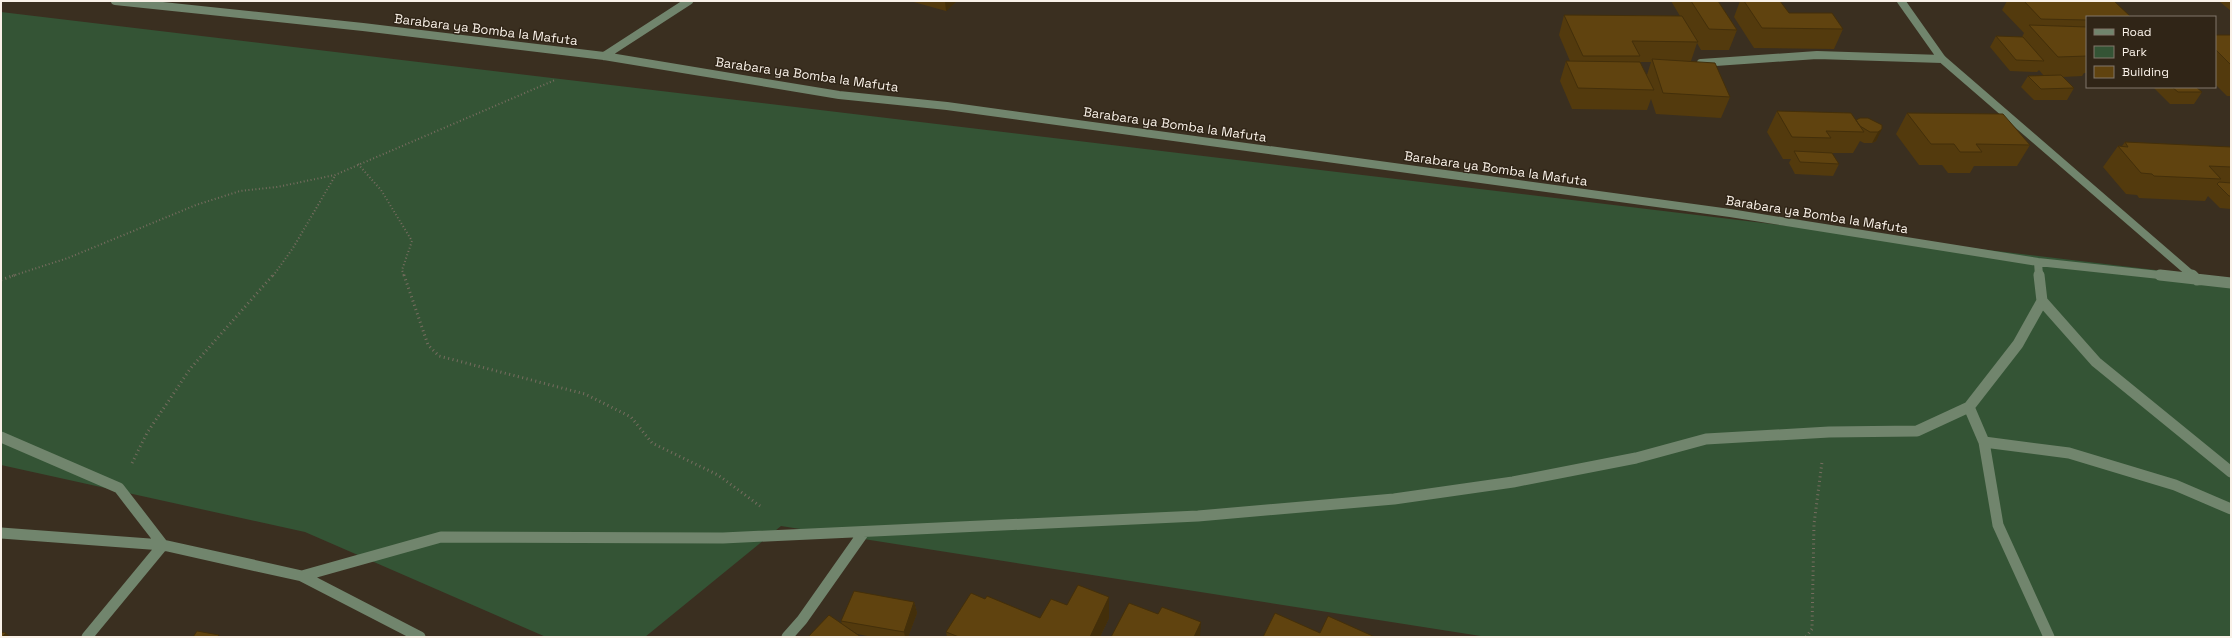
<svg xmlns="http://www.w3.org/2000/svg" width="2232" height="638" viewBox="0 0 2232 638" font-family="'Space Grotesk',sans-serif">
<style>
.green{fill:#345435}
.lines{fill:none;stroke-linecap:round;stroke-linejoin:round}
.path-far1{stroke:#776d60;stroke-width:2;stroke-dasharray:1 2.5;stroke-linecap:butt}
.path{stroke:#776d60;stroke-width:3;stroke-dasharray:1 3.5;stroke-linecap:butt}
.minor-far1{stroke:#71856d;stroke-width:8}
.minor{stroke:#71856d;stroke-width:11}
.wall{fill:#533a0d;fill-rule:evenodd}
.shaded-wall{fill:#432f0a}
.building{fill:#60430f;stroke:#432f0a}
.labels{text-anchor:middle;stroke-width:3;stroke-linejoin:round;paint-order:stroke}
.street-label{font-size:13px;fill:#f9f1e8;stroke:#302517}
</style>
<rect width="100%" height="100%" fill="#3a2f20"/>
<path class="green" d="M1,12L2231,279V637H1487L781,526L645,637H546L305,532L1,465Z"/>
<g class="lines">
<path class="path-far1" d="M358,164L381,190L412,241L402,270L404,276
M12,276L68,258L196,205L240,191L277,187L335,175L555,80
M273,276L293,248L335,176"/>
<path class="path" d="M404,275L428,345L439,356L585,394L631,417L652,443L718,475L760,506
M1,280L15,275
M132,463L147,433L190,369L273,275
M1806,637L1812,629L1814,524L1822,462"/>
<path class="minor-far1" d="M115,1L363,27L604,56L839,95L947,106L1730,213L2038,262L2169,276
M1901,1L1942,59L2193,276
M604,56L689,1
M1701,63L1817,55L1942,59
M2038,262L2039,276"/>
<path class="minor" d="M2160,275L2231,283
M2192,275L2197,280
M2042,301L2096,362L2231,472
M1969,407L1984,442L1998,525L2049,637
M1,437L119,488L163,545L87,637
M1984,442L2069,453L2175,485L2231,509
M1,533L163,545L302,576L420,637
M302,576L441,537L723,538L1198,516L1394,499L1513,482L1636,458L1706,439L1829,432L1917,431L1969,407L2018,344L2042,301L2039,275
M787,637L802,620L864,532"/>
</g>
<path class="wall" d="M910,1H957L946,11Z
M1671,1H1718L1737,30L1729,50H1701L1697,43L1691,61L1730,97L1721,118L1656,114L1651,99L1647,110L1572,109L1560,81L1566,61H1570L1559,35L1564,15L1680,16ZM1638,62H1651L1647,75Z
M1740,1H1780L1789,13L1843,29L1834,49L1754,48L1734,17Z
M2007,1H2114L2087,17V73H2084L2082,76L2062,77L2074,88L2067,100H2034L2021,87L2028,76H2044L2039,70L2037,72L2010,71L1990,47L1996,36L2022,37L2024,33L2002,10Z
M2221,1H2231V11L2220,2Z
M2215,35H2231V96H2227L2215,84Z
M2155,87H2196L2202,92L2194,104H2170L2154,88Z
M1777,111L1882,125L1876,141L1872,143H1864L1860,141L1853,153H1829L1839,164L1833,176L1795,174L1789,163L1791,159H1783L1767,132Z
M1907,113L2030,145L2017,166H1974L1970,173H1948L1942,165H1919L1896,134Z
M2125,142L2231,147V209L2220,208L2208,196L2205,201L2139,198L2137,195L2126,194L2103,167L2118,146H2122Z
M985,599L1040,618L1067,605L1109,618L1100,637H947L946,632Z
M914,602L917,613L908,637H872L857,634L842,624L841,621Z"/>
<path class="shaded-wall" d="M945,1H957L946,11Z
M1882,129L1876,141L1872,143L1878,132Z
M1109,597V618L1100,637H1090Z
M914,602L917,613L908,637H905L904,632Z
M1201,622L1200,637H1194Z
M6,633L10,637H2Z"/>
<path class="building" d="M1691,1H1718L1737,30L1709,29Z
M1744,1H1780L1789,13H1832L1843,29L1762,28Z
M2024,1H2114L2131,17H2087V20L2041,19Z
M1564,15L1682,16L1698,42L1632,41L1640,56H1583Z
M2029,25L2087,27V56L2058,57Z
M2215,35H2231V65L2215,49Z
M1996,36L2023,37L2044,61L2016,60Z
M1652,59L1715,63L1730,97L1663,93Z
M1566,61L1640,62L1654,90L1578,88Z
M2061,75L2074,88L2041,89L2028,76Z
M2172,87H2196L2202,92H2178Z
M1777,111L1851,113L1864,132L1826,131L1831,138L1792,137Z
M1907,113L2003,114L2030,145L1976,144L1982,152H1960L1954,144H1931Z
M1860,118H1868L1882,125V129L1878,132H1870L1860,126L1856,120Z
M2125,142L2231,147V167L2209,166L2221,179L2154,176L2152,174L2141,173L2118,146L2128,147Z
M1794,151L1832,153L1839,164L1800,162Z
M2219,182L2231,183V196H2229L2217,184Z
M1078,585L1109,597L1090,637H959L946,632L971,593L985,599L987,596L1040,618L1051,599L1067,605Z
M854,591L914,602L904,632L841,621Z
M1129,603L1158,614L1162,607L1201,622L1194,637H1111Z
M1275,613L1320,633L1328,616L1375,637H1263Z
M829,615L861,637H808Z
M197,631L219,635L217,637H193Z
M1,632L6,633L2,637H1Z"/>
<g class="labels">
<g class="street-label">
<text transform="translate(486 29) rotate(7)" y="5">Barabara ya Bomba la Mafuta</text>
<text transform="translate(807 74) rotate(8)" y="5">Barabara ya Bomba la Mafuta</text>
<text transform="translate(1175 124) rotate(8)" y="5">Barabara ya Bomba la Mafuta</text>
<text transform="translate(1496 168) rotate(8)" y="5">Barabara ya Bomba la Mafuta</text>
<text transform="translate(1817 214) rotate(9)" y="5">Barabara ya Bomba la Mafuta</text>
</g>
</g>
<rect width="2232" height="638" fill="none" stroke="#f9f1e8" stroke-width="4"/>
<rect x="2086" y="16" width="130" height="72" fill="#302517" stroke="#80776b"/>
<rect x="2094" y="29" width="20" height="6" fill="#71856d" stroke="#80776b"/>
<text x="2122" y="36" font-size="12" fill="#f9f1e8">Road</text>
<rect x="2094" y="46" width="20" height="12" fill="#345435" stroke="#80776b"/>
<text x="2122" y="56" font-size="12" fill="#f9f1e8">Park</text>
<rect x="2094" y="66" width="20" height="12" fill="#60430f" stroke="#80776b"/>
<text x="2122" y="76" font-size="12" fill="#f9f1e8">Building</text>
</svg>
